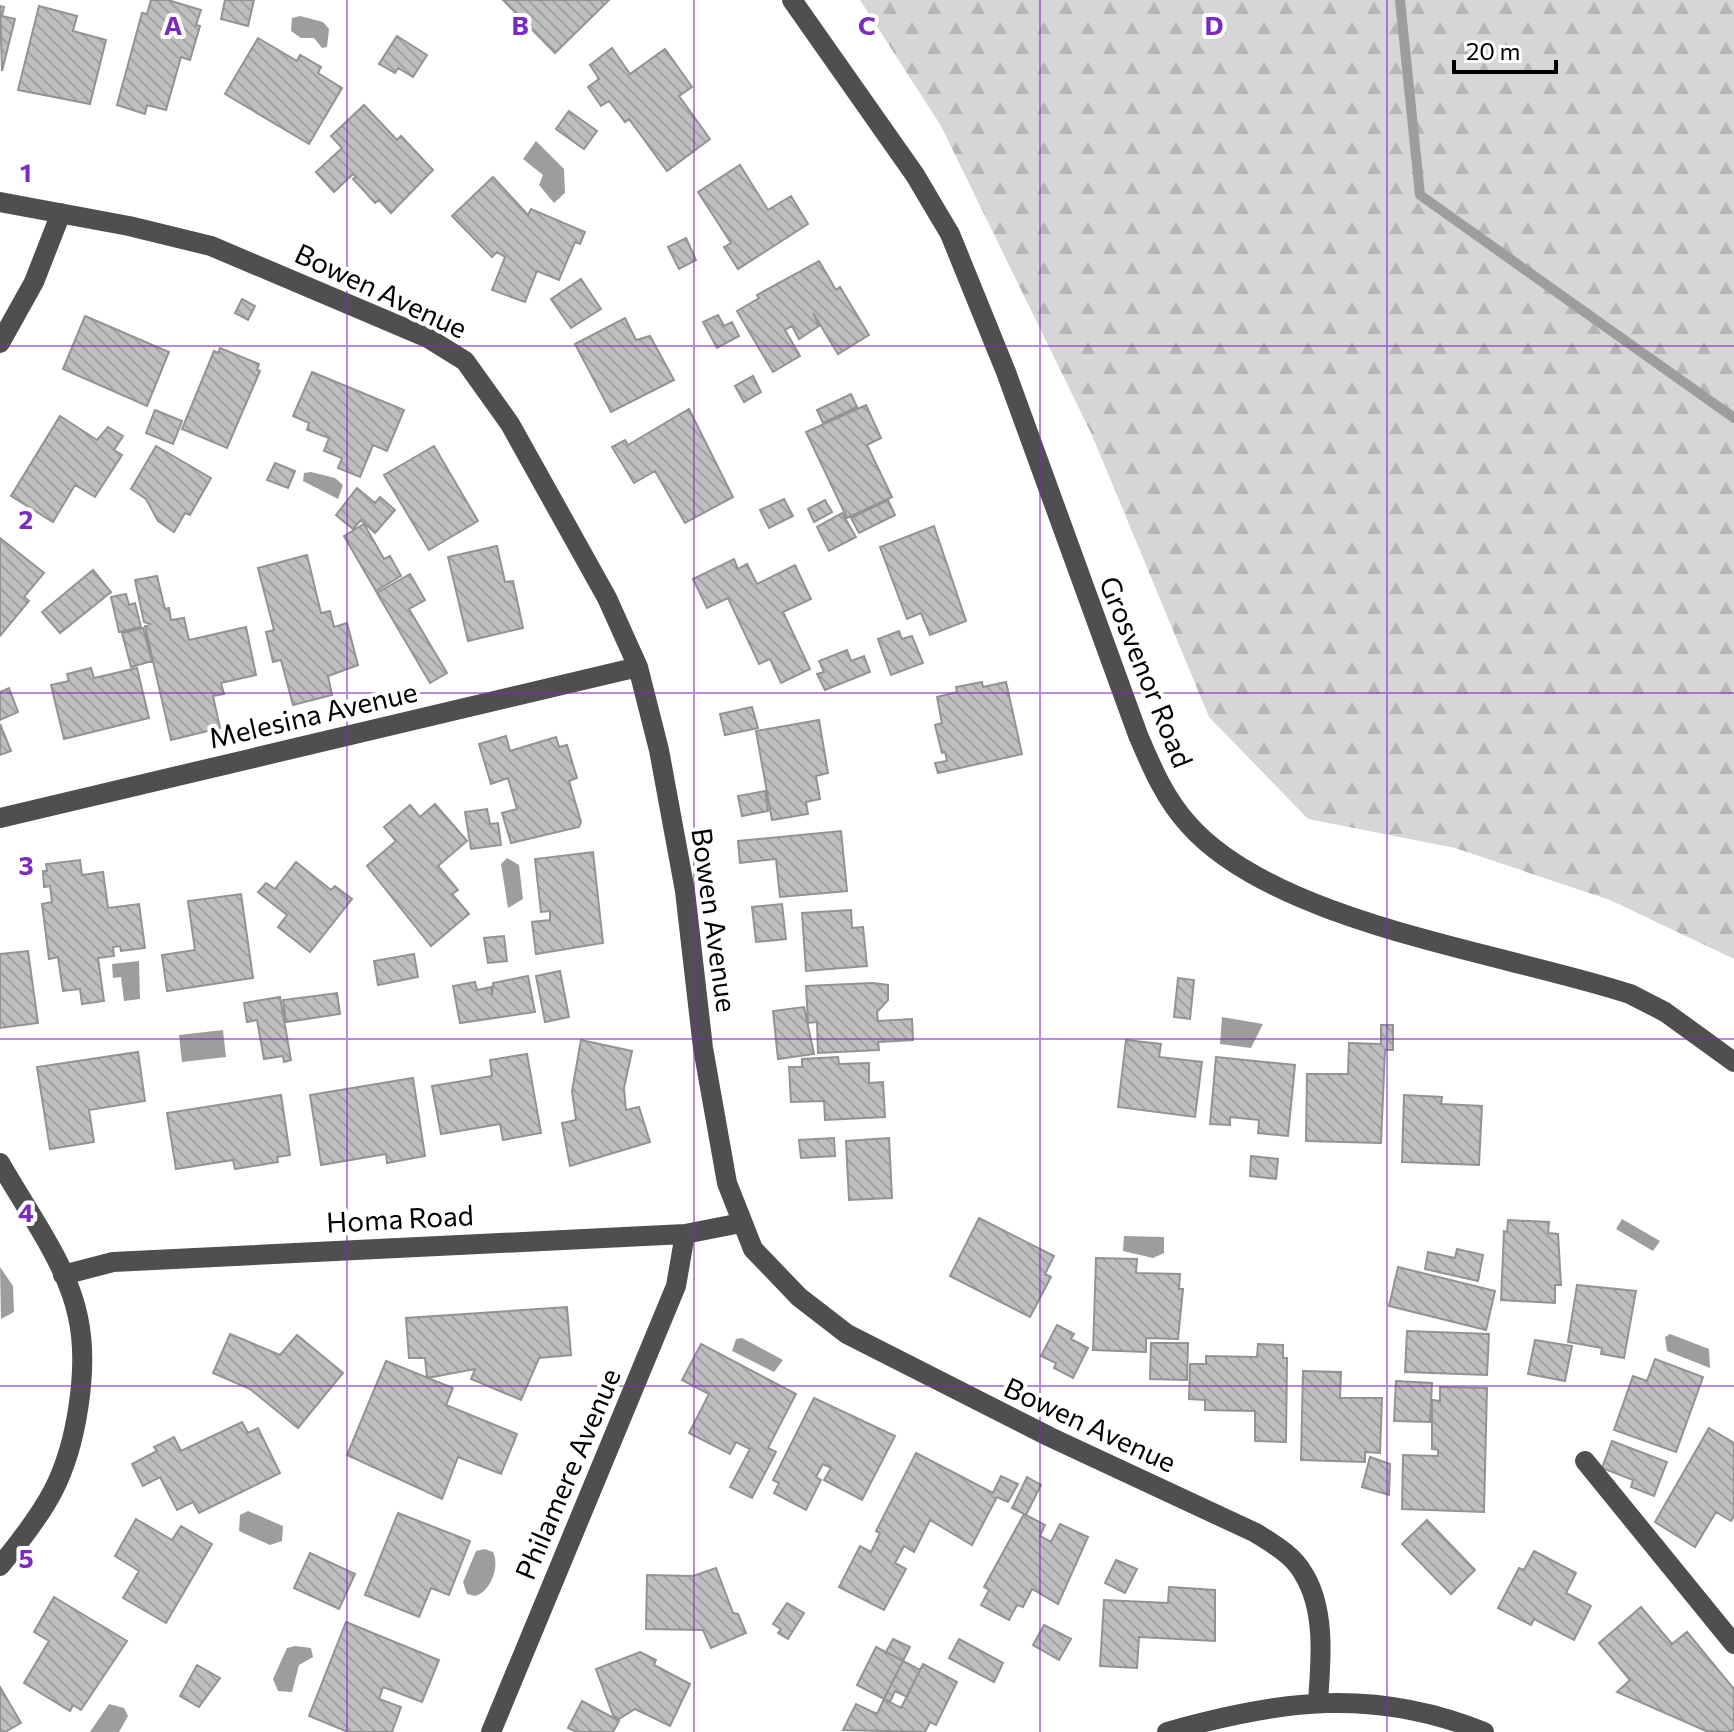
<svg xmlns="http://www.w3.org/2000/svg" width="1734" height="1732" viewBox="0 0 1734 1732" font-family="Commissioner,sans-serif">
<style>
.forest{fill:url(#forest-firs)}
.water{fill:#9d9d9d}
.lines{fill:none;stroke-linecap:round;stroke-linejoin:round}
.stream{stroke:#9d9d9d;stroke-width:10}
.building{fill:url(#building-back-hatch);stroke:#939393;stroke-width:2}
.minor{stroke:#4f4f4f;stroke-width:20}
.grid{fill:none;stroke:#7b2cbf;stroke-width:2;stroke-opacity:0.55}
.labels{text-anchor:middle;stroke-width:8;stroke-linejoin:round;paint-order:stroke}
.street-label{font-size:28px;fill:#000;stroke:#fff}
.grid-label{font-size:26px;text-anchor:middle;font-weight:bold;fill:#7b2cbf;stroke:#fff;stroke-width:8;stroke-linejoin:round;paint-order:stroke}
</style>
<defs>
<pattern id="forest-firs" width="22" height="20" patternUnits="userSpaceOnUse" patternTransform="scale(2)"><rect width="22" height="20" fill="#d6d6d6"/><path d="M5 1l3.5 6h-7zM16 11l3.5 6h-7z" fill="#b6b6b6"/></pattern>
<pattern id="building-back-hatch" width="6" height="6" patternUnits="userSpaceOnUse" patternTransform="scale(2)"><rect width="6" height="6" fill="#bfbfbf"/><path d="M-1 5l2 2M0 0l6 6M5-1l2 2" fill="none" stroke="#a2a2a2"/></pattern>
</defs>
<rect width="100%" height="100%" fill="#fff"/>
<path class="forest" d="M860,0H1734V959L1610,900L1455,848L1308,819L1209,717L1092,435L941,126Z"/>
<path class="water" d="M300,16L323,22L329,29L327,47L322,48L314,38H301L291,31L292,18Z
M536,141L564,169L565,193L554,203L539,185L543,175L523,159Z
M311,472L335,478L343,485L338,499L303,481L304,473Z
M507,858L519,865L523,899L508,908L501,864Z
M139,961L140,999L124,1001L121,977L113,978L112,964Z
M1222,1017L1263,1024L1251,1048L1220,1044Z
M223,1030L226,1057L182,1062L179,1035Z
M1622,1219L1660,1241L1653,1251L1616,1229Z
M1124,1236L1164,1237V1253L1153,1258L1123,1251Z
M0,1267L13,1286L14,1312L1,1319Z
M1670,1334L1709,1349L1710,1368L1667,1351L1665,1337Z
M742,1338L783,1360L774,1372L732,1351L736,1339Z
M248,1511L283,1526L282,1541L270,1545L239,1531L240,1515Z
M485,1549L493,1552C500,1566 491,1592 475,1596L467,1594L463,1582L476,1551Z
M295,1646L311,1648L313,1657L299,1665L292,1692L278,1691L273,1679L287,1648Z
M109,1704L124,1708L128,1716L119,1732H90Z"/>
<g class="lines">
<path class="stream" d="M1400,0L1420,195L1734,418"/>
</g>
<path class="building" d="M151,0H168L201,10L196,25L200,26L190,60L181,57L166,110L147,105L145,114L117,105L142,13L147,14Z
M225,0H254L248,26L221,19Z
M503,0H609L555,53Z
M0,6L4,7L2,16L15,19L2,71Z
M39,6L77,16L73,31L106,40L90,104L18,90Z
M397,36L427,55L413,77L398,68L395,73L379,64Z
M258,38L297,61L300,55L321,67L318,73L342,88L309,144L225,94Z
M612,48L630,74L665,49L692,87L679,96L710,139L667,171L629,119L625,122L609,101L601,106L588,87L599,79L590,65Z
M364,105L397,140L401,136L433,170L391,213L379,200L375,203L353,179L356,177L353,174L334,192L316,172L342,148L331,136Z
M569,111L597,131L584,149L556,129Z
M740,165L768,210L791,196L808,224L738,269L724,247L731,243L698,192Z
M493,177L528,215L531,209L585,232L580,244L575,242L559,280L537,271L525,302L492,290L505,257L497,252L492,257L452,216Z
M686,238L696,260L679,269L668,247Z
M819,261L836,290L840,287L869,335L838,354L813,313L819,326L799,339L792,326L785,330L800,356L773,372L737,311L759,298L757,295Z
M581,279L601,309L571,328L551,299Z
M242,299L255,306L248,320L235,313Z
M718,315L724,326L732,322L739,336L717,348L703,322Z
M85,316L169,352L147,406L63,369Z
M625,318L636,340L650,336L674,380L611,412L575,344Z
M220,348L259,364L257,370L260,371L227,448L182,429L214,351L218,353Z
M312,372L404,410L387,451L373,445L360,477L338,468L342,458L324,451L329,438L307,430L309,423L293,416Z
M753,376L761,392L744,402L735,386Z
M851,394L857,407L823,423L817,410Z
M866,405L881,438L867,445L892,497L847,518L806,432Z
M689,409L733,497L685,523L655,471L634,483L612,447L625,440L628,445Z
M155,410L182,421L173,444L146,433Z
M60,416L97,440L108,427L123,436L114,450L122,455L95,497L75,485L53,522L11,496Z
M156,446L211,478L190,515L185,513L174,532L158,521L146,499L131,489Z
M434,446L478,521L429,550L384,475Z
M275,463L295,471L288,488L267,480Z
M357,488L375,503L380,497L395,510L375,533L361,520L353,529L336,515Z
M784,499L793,516L769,528L760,510Z
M825,500L832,512L814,522L808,509Z
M888,500L895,515L859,533L851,518Z
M842,513L856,537L829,551L817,527Z
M364,524L384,559L390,556L401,576L376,591L344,536Z
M934,526L966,621L930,635L921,613L907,619L880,547Z
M0,538L44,573L24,597L29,601L0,636Z
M497,546L505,582L513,581L523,628L468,641L448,557Z
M307,555L321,613L330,611L334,627L347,623L358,665L328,676L332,695L293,705L281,660L273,662L266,632L274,630L258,568Z
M734,559L738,569L747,564L757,584L795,565L811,599L783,612L810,669L781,683L770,659L759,664L728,598L707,608L693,579Z
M93,570L111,592L60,633L42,612Z
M410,574L425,600L409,609L447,673L430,683L377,593Z
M157,576L165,609L169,608L171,620L184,618L189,640L246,627L256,675L221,683L224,694L213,696L220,728L171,740L145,626L150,624L144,622L135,580Z
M126,594L129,605L135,603L141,627L119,632L111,597Z
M143,628L152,661L131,667L122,633Z
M899,631L902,639L912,636L923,663L891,675L878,639Z
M847,650L851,661L864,656L870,672L825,690L817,674L824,672L819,661Z
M91,668L94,678L137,668L149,718L64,739L51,685L69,681L67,674Z
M982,682L983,687L1006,682L1022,754L938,773L935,763L947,761L945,752L942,753L935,725L942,723L937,697L957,692L956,687Z
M9,688L18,712L0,720V692Z
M752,707L758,728L725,735L720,714Z
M819,720L828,773L816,776L820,799L806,802L808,814L772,820L756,731Z
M0,724L11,751L0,755Z
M506,736L510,751L556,737L559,747L567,745L577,778L569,781L581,822L579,827L511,843L502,813L517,809L508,778L491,784L479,744Z
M765,791L768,811L742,816L738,796Z
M435,804L467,841L438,866L458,890L452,894L469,914L431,946L367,866L396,841L384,827L410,805L420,817Z
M487,809L490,824L498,823L501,845L471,849L465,812Z
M841,831L847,891L780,897L776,859L740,863L738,841Z
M593,852L603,943L536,954L532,922L550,920V911L541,912L535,859Z
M80,860L82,875L103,872L108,908L139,904L145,948L121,951L120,946L113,947L114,956L98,958L104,1001L82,1004L80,989L63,991L58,957L49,959L42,904L52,902L50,886L44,887L43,871H47L46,864Z
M296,862L331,890L335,886L352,899L310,952L278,927L287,915L258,892L266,883L275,889Z
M241,894L253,978L167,991L162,955L195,950L188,901Z
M782,904L786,939L756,942L752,907Z
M851,910L852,928L863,927L867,966L806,971L802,913Z
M504,936L507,961L488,963L484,938Z
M28,951L38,1023L0,1028V954Z
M414,954L418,977L378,985L374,961Z
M560,971L569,1017L545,1022L536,976Z
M528,976L535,1012L460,1023L453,986L475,982L477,990L491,987L492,995L493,983Z
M1178,978L1194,980L1190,1019L1174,1017Z
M873,983L888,985V1000L877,1012L878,1021L912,1019L913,1040L878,1042L879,1050L818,1053L817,1022L808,1023L806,986Z
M337,993L340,1014L286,1022L283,1000Z
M280,997L291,1060L284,1062L283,1056L264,1059L257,1020L247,1022L244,1003Z
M804,1007L814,1054L778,1059L773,1011Z
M1381,1025H1393V1050H1385L1381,1143L1306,1141L1307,1074H1348L1349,1043L1381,1044Z
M581,1040L632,1051L624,1088L626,1110L639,1107L650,1142L570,1166L562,1123L576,1120L572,1091Z
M1126,1040L1161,1044L1159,1057L1202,1062L1195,1117L1118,1107Z
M138,1052L145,1101L89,1110L94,1142L50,1149L37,1067Z
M527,1054L541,1133L503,1140L500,1124L441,1134L432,1086L492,1076L490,1060Z
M838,1057L839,1064L869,1063V1083L883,1082L885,1117L825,1120L824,1101L791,1102L789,1067H802V1059Z
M1216,1057L1295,1065L1288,1136L1258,1133L1259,1120L1230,1117V1125L1210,1124Z
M413,1078L425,1156L387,1163L386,1154L321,1165L310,1095Z
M281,1095L290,1155L277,1157L278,1162L235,1169L233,1160L176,1169L167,1113Z
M1404,1095L1442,1097L1441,1104L1482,1106L1479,1165L1402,1162Z
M834,1138L835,1156L801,1158L799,1140Z
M889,1138L892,1198L849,1200L846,1141Z
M1251,1156L1278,1159L1276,1179L1250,1176Z
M979,1218L1054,1256L1045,1274L1051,1277L1030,1317L950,1276Z
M1508,1220L1549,1222L1548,1233L1558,1234L1561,1285H1555V1303L1501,1300L1504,1231L1507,1232Z
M1457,1249L1483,1255L1478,1281L1425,1269L1428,1252L1455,1258Z
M1096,1258L1137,1259L1136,1273L1180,1274L1179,1289H1183L1178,1339L1146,1338V1352L1093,1350Z
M1398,1267L1495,1291L1486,1330L1389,1306Z
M1577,1285L1636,1291L1624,1358L1601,1354L1602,1348L1568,1342Z
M567,1307L571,1355L539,1358L521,1400L471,1379L475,1369L427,1378L425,1358H409L406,1318Z
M1057,1325L1074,1334L1071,1339L1088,1348L1073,1378L1054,1368L1056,1363L1041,1356Z
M1407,1331L1489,1334L1487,1375L1405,1372Z
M230,1334L280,1355L297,1335L343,1373L298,1428L250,1389L213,1373Z
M1535,1340L1572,1346L1565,1381L1528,1374Z
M1151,1343H1188L1187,1380L1150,1379Z
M701,1344L796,1394L768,1448L776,1452L752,1498L730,1487L750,1449L736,1442L730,1454L689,1433L709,1394L682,1380Z
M1258,1344L1283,1345V1358H1287L1286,1442L1255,1441V1411L1205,1410V1400L1189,1399L1190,1364H1206V1356L1257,1357Z
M1655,1359L1703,1377L1676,1452L1614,1430L1633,1376L1647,1381Z
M386,1361L453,1388L446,1405L517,1434L501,1474L458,1457L442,1499L347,1455Z
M1303,1371L1341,1372L1340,1398H1382L1380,1453L1365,1452V1462L1301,1460Z
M1396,1381L1432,1383L1430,1422L1394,1421Z
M1440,1387L1487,1388L1484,1512L1402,1509L1403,1455L1438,1456V1450L1432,1449V1400L1440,1401Z
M814,1398L895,1436L862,1500L824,1480L831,1468L823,1464L816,1477L821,1480L806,1510L774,1493L779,1483L773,1480Z
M242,1422L248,1433L258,1428L280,1473L199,1513L193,1502L177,1510L160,1477L143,1486L132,1464L157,1451L154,1447L174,1437L181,1451Z
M1709,1428L1734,1443V1516L1731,1521L1716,1512L1695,1547L1655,1522Z
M1612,1441L1667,1462L1654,1496L1631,1487L1633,1480L1602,1468Z
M916,1453L993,1493L1001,1476L1018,1484L1008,1502L997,1497L972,1545L930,1520L914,1552L904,1546L895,1563L906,1569L884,1610L839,1587L860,1546L871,1552L880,1533L876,1531Z
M1370,1457L1390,1464L1389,1495L1362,1487Z
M1027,1477L1041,1485L1026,1515L1012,1508Z
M398,1513L470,1541L449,1595L431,1588L419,1617L365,1595Z
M1024,1514L1045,1525L1040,1536L1051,1542L1060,1524L1088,1537L1058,1604L1032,1589L1023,1607L1017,1605L1009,1620L981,1605L989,1590L984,1587Z
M136,1519L172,1540L181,1526L212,1544L166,1623L123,1598L139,1571L115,1556Z
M1427,1520L1475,1570L1451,1594L1402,1544Z
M1534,1551L1576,1573L1566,1593L1591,1606L1574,1640L1534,1619L1531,1625L1498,1608L1519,1568L1524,1570Z
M310,1553L355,1574L339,1609L294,1588Z
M1116,1560L1137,1569L1125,1593L1105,1583Z
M716,1568L733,1613L738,1614L746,1633L711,1648L703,1630L646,1629L647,1575L693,1576Z
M1169,1587L1215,1590V1641L1139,1637L1137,1668L1100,1666L1104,1600L1168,1603Z
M54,1597L127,1641L81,1710L73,1705L70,1711L24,1683L49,1641L34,1632Z
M787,1603L804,1613L788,1639L778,1633L781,1629L773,1624Z
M1641,1607L1672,1644L1687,1632L1734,1689V1729L1730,1732L1706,1731L1617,1692L1630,1680L1599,1643Z
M346,1622L439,1660L422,1702L383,1687L379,1699L401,1707L392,1732H348L309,1716Z
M1044,1625L1071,1639L1059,1660L1033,1645Z
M893,1639L910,1647L903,1661L886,1652Z
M959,1639L1003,1663L994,1682L949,1658Z
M876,1647L903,1661L884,1699L857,1685Z
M640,1652L656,1660L654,1665L690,1684L670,1726L635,1709L619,1719L613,1715L596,1669Z
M903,1661L920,1670L907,1697L895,1691L890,1702L884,1699Z
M923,1664L957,1682L936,1725L930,1722L925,1732L843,1730L856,1704L877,1714L884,1699L901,1708Z
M197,1665L220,1678L199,1707L180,1696Z
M0,1687L21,1723L5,1732H0Z
M582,1701L619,1721L613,1732H577L568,1728Z"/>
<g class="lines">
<path class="minor" d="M792,0L915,175L950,234L1006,372L1138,735C1152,768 1165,799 1189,825C1276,923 1505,953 1630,994L1665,1012L1734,1062
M0,202L129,226L211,246L428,338L465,361L510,424L607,598L638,667L659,750L685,891L703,1048L727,1183L753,1249L799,1297L847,1334L1050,1437L1256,1533C1273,1544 1293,1555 1303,1573C1326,1609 1321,1661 1318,1701
M0,343L34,282L61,213
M0,818L638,667
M0,1163C27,1211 67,1263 78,1317C89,1367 77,1445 53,1491C39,1518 19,1543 0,1566
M63,1275L113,1262L685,1234L741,1223
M1585,1461L1734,1644
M491,1732L676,1286L685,1234
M1167,1732C1280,1700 1373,1687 1484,1732"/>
</g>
<path class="grid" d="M347,0V1732M694,0V1732M1040,0V1732M1387,0V1732M0,346H1734M0,693H1734M0,1039H1734M0,1386H1734"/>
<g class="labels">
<g class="street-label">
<text transform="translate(381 291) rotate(25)" y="10">Bowen Avenue</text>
<text transform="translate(1146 672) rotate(68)" y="10">Grosvenor Road</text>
<text transform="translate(313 715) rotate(-13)" y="10">Melesina Avenue</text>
<text transform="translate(714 920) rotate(82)" y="10">Bowen Avenue</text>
<text transform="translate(400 1219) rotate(-3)" y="10">Homa Road</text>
<text transform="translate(1090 1425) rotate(25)" y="10">Bowen Avenue</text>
<text transform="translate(568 1474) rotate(-67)" y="10">Philamere Avenue</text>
</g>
</g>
<g class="grid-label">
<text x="173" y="35">A</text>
<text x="520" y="35">B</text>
<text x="867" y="35">C</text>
<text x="1214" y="35">D</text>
<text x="26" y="182">1</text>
<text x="26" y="529">2</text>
<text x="26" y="875">3</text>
<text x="26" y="1222">4</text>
<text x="26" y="1568">5</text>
</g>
<path d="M1454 60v12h102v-12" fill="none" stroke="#000000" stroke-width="4"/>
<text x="1466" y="60" font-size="24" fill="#000000" stroke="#ffffff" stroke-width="6" paint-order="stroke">20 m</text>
</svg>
